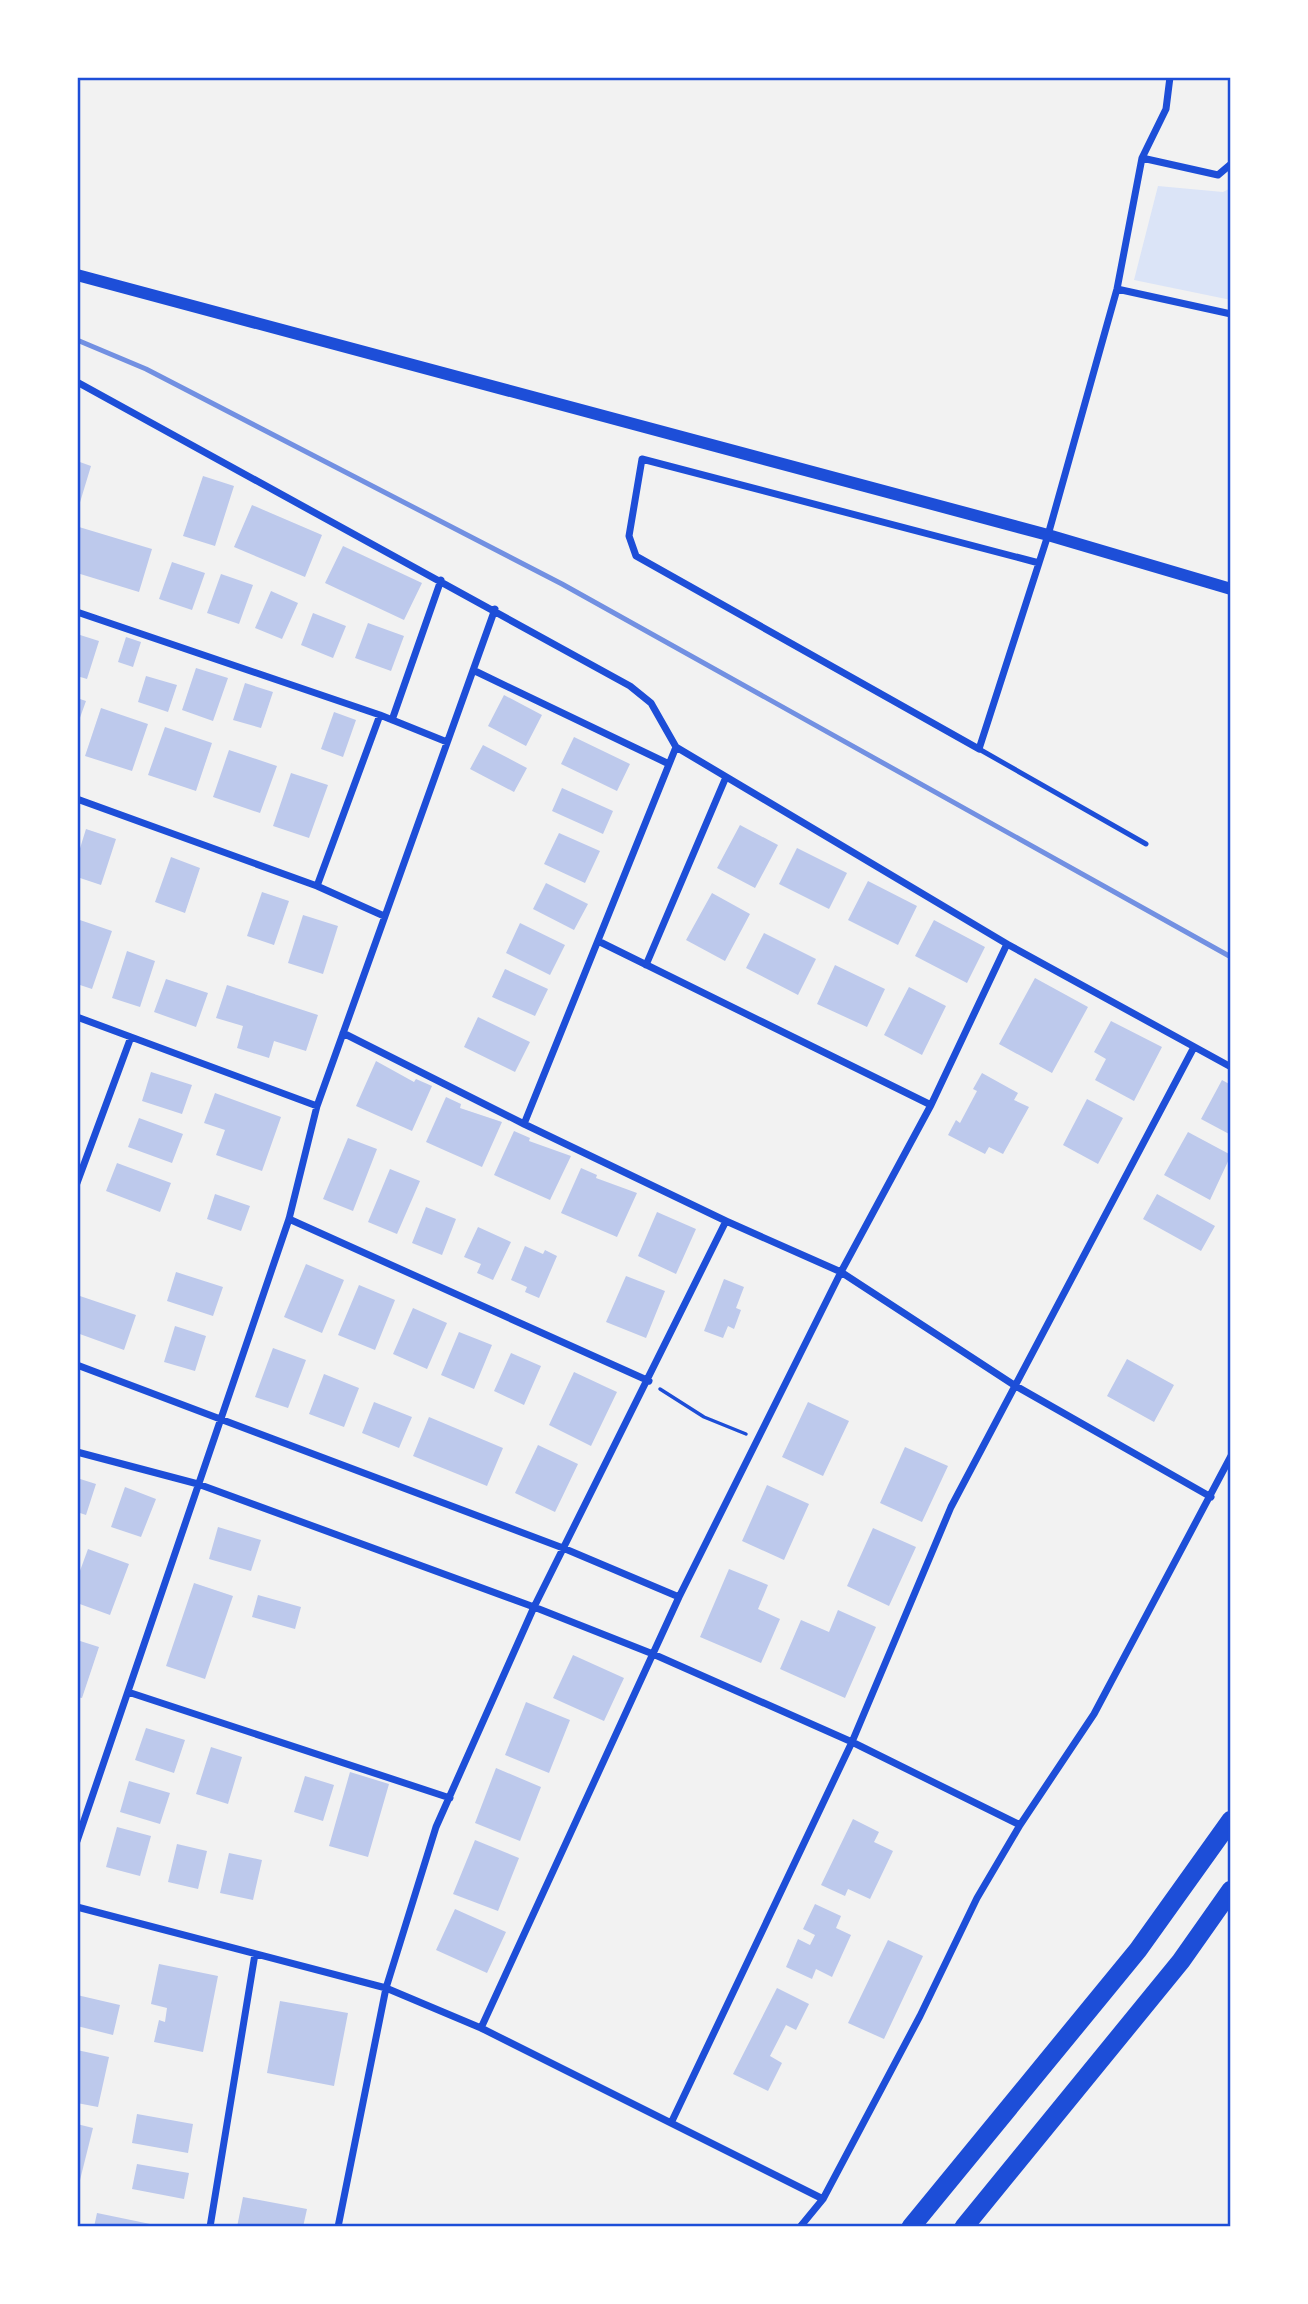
<svg xmlns="http://www.w3.org/2000/svg" width="1308" height="2304" viewBox="0 0 1308 2304" font-family="'Varela Round',sans-serif">
<style>
.green{fill:#dbe4f7}
.building{fill:#bdc9ec}
.lines{fill:none;stroke-linecap:round;stroke-linejoin:round}
.path{stroke:#1d4ed8;stroke-width:3.5}
.service{stroke:#1d4ed8;stroke-width:5}
.minor{stroke:#1d4ed8;stroke-width:7}
.tertiary{stroke:#1d4ed8;stroke-width:12}
.trunk{stroke:#1d4ed8;stroke-width:19}
.rail{stroke:#7290e2;stroke-width:5}
.neatline{fill:none;stroke:#1d4ed8;stroke-width:2.5}
</style>
<rect width="100%" height="100%" fill="#f2f2f2"/>
<path class="green" d="M1158,186L1223,192L1231,188V300L1134,280Z"/>
<path class="building" d="M77,461L91,466L78,509L77,508Z
M203,476L234,486L215,546L183,536Z
M252,505L322,535L305,577L234,547Z
M79,527L152,549L139,592L77,573Z
M343,546L422,583L404,620L325,583Z
M172,562L205,573L192,610L159,599Z
M221,574L253,585L239,624L207,613Z
M271,591L298,603L282,639L255,628Z
M313,613L346,626L333,658L301,645Z
M368,623L404,636L391,671L355,658Z
M77,634L99,641L87,679L77,676Z
M126,637L141,642L133,667L118,662Z
M196,668L228,678L213,721L182,710Z
M146,676L177,685L168,712L138,702Z
M245,683L273,692L261,728L233,720Z
M504,695L542,715L526,746L488,726Z
M77,698L86,701L77,726Z
M101,708L148,724L132,771L85,756Z
M334,712L356,720L343,757L321,749Z
M165,727L212,743L196,791L148,775Z
M574,737L630,764L617,791L561,764Z
M483,745L527,768L514,792L470,769Z
M229,750L277,766L260,813L213,797Z
M291,773L328,785L309,838L273,826Z
M562,788L613,811L603,834L552,811Z
M740,825L778,845L755,888L717,868Z
M86,829L116,839L101,885L77,877V858Z
M559,833L600,851L585,883L544,864Z
M797,848L847,873L829,909L779,884Z
M171,857L200,868L185,913L155,902Z
M868,881L917,906L898,945L848,920Z
M546,883L588,904L574,930L533,909Z
M262,892L289,901L274,945L247,936Z
M712,893L750,914L725,961L686,940Z
M303,915L338,926L323,974L288,963Z
M77,919L112,931L92,989L77,984Z
M934,920L985,947L967,983L915,956Z
M520,923L565,945L550,975L506,953Z
M764,933L816,959L798,995L746,968Z
M127,951L155,961L140,1007L112,998Z
M835,965L885,989L867,1027L817,1004Z
M505,969L548,989L535,1016L492,997Z
M1035,978L1088,1007L1052,1073L999,1044Z
M166,979L208,993L196,1027L154,1012Z
M227,985L318,1015L306,1051L274,1041L269,1058L237,1048L243,1026L216,1018Z
M909,987L946,1006L922,1055L884,1035Z
M478,1017L530,1042L515,1072L464,1047Z
M1111,1021L1162,1047L1134,1101L1095,1080L1106,1059L1094,1052Z
M376,1061L414,1082L416,1079L432,1086L412,1131L356,1106Z
M151,1072L192,1085L182,1114L142,1101Z
M982,1073L1018,1093L1014,1100L1029,1107L1003,1154L989,1147L985,1154L948,1135L956,1120L960,1123L977,1091L973,1089Z
M1222,1080L1231,1085V1135L1201,1119Z
M215,1093L281,1117L262,1171L216,1155L225,1130L204,1123Z
M446,1097L461,1104L460,1108L502,1122L482,1167L426,1142Z
M1087,1099L1123,1118L1098,1164L1063,1145Z
M139,1118L183,1134L172,1163L128,1147Z
M514,1131L530,1138L529,1141L571,1156L550,1200L494,1175Z
M1188,1132L1231,1155L1210,1200L1164,1175Z
M348,1138L377,1149L353,1211L323,1199Z
M117,1163L171,1183L160,1212L106,1191Z
M581,1168L597,1175L596,1178L637,1193L617,1237L561,1213Z
M390,1169L420,1181L397,1234L368,1222Z
M215,1194L250,1206L241,1231L207,1219Z
M1157,1194L1215,1226L1201,1251L1143,1219Z
M426,1207L456,1219L442,1255L412,1243Z
M657,1212L696,1229L676,1274L638,1256Z
M478,1227L511,1242L493,1280L477,1273L481,1264L464,1257Z
M525,1246L543,1254L545,1250L557,1256L539,1298L525,1292L527,1287L511,1280Z
M306,1264L344,1280L322,1333L284,1317Z
M176,1272L223,1287L213,1316L167,1301Z
M626,1276L665,1291L646,1338L606,1322Z
M724,1279L744,1287L736,1308L741,1310L734,1329L728,1326L723,1338L704,1331Z
M359,1285L395,1300L375,1350L338,1335Z
M77,1295L136,1315L124,1350L77,1333Z
M413,1308L447,1323L427,1369L393,1354Z
M175,1326L206,1336L195,1371L164,1362Z
M459,1332L492,1345L474,1389L441,1375Z
M273,1348L306,1360L288,1408L255,1397Z
M511,1353L541,1366L524,1405L494,1391Z
M1127,1359L1174,1385L1154,1422L1107,1396Z
M574,1372L617,1392L591,1446L549,1425Z
M324,1374L359,1388L344,1427L309,1414Z
M374,1402L412,1417L399,1448L362,1433Z
M808,1402L849,1421L823,1476L782,1457Z
M429,1417L503,1448L487,1486L413,1456Z
M538,1445L578,1464L555,1512L515,1493Z
M905,1447L948,1466L922,1522L880,1503Z
M77,1478L96,1484L86,1515L77,1512Z
M767,1485L809,1504L784,1560L742,1541Z
M125,1487L156,1499L141,1537L111,1527Z
M218,1527L261,1540L251,1571L209,1559Z
M873,1528L916,1547L889,1606L847,1586Z
M88,1549L129,1564L110,1615L77,1603V1579Z
M729,1569L768,1585L758,1609L780,1619L761,1663L700,1637Z
M194,1583L233,1596L205,1679L166,1666Z
M258,1595L301,1607L295,1629L252,1617Z
M838,1610L876,1627L845,1698L780,1669L801,1620L829,1632Z
M77,1640L99,1647L82,1698L77,1697Z
M573,1655L624,1678L604,1721L553,1698Z
M526,1702L570,1720L549,1773L505,1755Z
M146,1728L185,1740L174,1773L135,1760Z
M211,1747L242,1757L228,1804L196,1794Z
M496,1768L541,1787L520,1841L475,1823Z
M350,1772L389,1784L368,1857L329,1846Z
M305,1776L334,1785L323,1821L294,1812Z
M129,1781L170,1793L160,1824L120,1812Z
M853,1819L879,1832L874,1842L893,1851L870,1899L848,1889L845,1896L821,1885Z
M117,1827L151,1836L140,1876L106,1867Z
M475,1840L519,1858L498,1911L453,1894Z
M177,1844L207,1851L198,1889L168,1882Z
M229,1853L262,1860L253,1900L220,1893Z
M815,1904L841,1916L836,1928L851,1935L832,1977L816,1969L812,1979L786,1967L798,1939L810,1945L815,1935L803,1929Z
M455,1909L506,1932L487,1973L436,1950Z
M888,1940L923,1956L884,2039L848,2023Z
M159,1964L218,1976L203,2052L154,2042L159,2020L165,2022L167,2008L151,2004Z
M777,1988L809,2004L796,2030L786,2025L770,2056L782,2063L768,2091L733,2074Z
M77,1995L120,2005L113,2035L77,2026Z
M280,2001L348,2013L334,2086L267,2073Z
M77,2050L109,2057L98,2107L77,2103Z
M137,2114L193,2124L188,2153L132,2143Z
M77,2124L93,2128L80,2180L77,2179Z
M137,2164L189,2173L184,2199L132,2189Z
M243,2197L307,2209L303,2227H237Z
M97,2213L160,2226V2227H94Z"/>
<g class="lines">
<path class="path" d="M660,1389L704,1417L746,1434"/>
<path class="service" d="M979,749L1146,844"/>
<path class="minor" d="M1142,158L1218,175L1231,164
M1117,289L1231,314
M77,382L630,686L651,703L676,747L1007,944L1231,1067
M1039,563L642,459L629,536L636,556L979,749L1039,563L1048,535L1117,289L1142,158L1166,109L1170,77
M77,612L380,715L447,742
M475,671L669,764
M392,720L441,580
M77,799L317,886L384,916
M317,886L380,715
M598,941L931,1105
M646,965L726,777
M77,1017L317,1106
M343,1033L524,1124L676,747
M524,1124L726,1221L841,1272L1014,1385L1211,1497
M77,1183L131,1037
M289,1219L649,1381
M77,1365L563,1548L679,1597
M77,1452L198,1484L534,1607L653,1654L852,1742L1020,1825
M128,1692L450,1798
M77,1841L289,1219L317,1106L495,609
M77,1907L386,1988L481,2028L679,1597L841,1272L931,1105L1007,944
M481,2028L823,2199L920,2016L977,1898L1020,1825L1094,1714L1231,1456
M672,2121L852,1742L951,1507L1193,1049
M210,2227L255,1954
M338,2227L386,1988L436,1827L534,1607L726,1221
M800,2227L823,2199"/>
<path class="tertiary" d="M77,275L1048,535L1231,589"/>
<path class="trunk" d="M911,2227L1138,1950L1231,1820
M964,2227L1181,1961L1231,1890"/>
<path class="rail" d="M77,340L146,369L562,584L1231,957"/>
</g>
<rect width="1308" height="2304" fill="none" stroke="#ffffff" stroke-width="158"/>
<rect x="79" y="79" width="1150" height="2146" class="neatline"/>
</svg>
